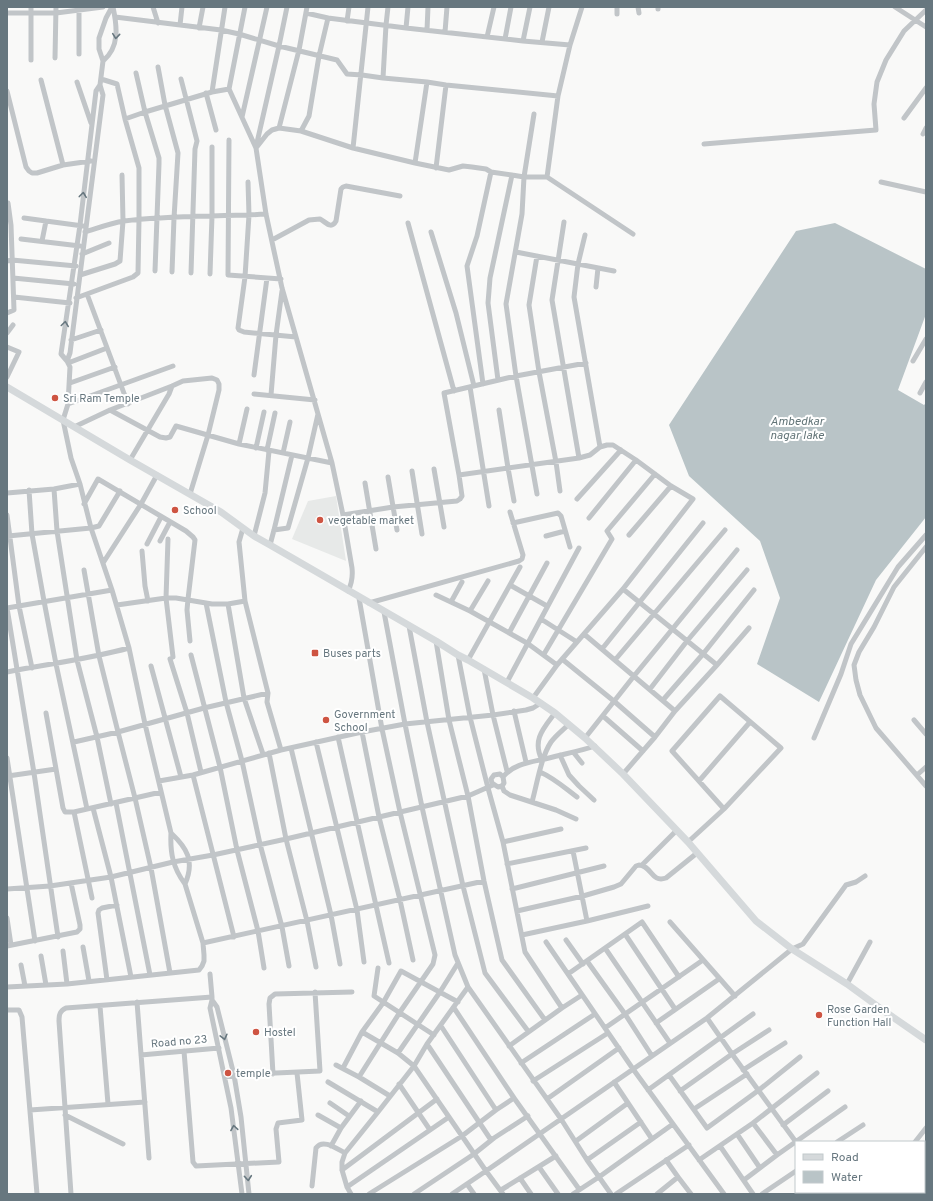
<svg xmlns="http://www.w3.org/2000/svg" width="933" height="1201" viewBox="0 0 933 1201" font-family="Overpass,sans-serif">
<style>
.built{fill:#e7e9e8}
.water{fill:#b9c4c7}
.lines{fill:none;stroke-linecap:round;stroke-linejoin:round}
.street{stroke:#c1c5c8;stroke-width:5}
.secondary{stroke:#d5d9db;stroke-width:7}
.oneway{stroke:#67777f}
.poi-dot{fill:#ce5442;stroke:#fff;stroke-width:1.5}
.labels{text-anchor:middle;stroke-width:4;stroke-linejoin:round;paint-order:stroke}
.poi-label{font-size:11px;fill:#67777f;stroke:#fff;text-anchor:start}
.street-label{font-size:11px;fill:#67777f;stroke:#fff}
.water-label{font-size:12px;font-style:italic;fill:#637578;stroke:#fff}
</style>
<rect width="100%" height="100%" fill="#f9f9f8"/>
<path class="built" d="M336,496L346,561L292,539L308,501Z"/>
<path class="water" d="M835,223L926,269V314L898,390L924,405L926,403V517L876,580L819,702L757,664L780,598L760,541L689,476L669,425L796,231Z"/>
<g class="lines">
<path class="street" d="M31,7V60
M153,7L158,23
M245,7L229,89L256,148L266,214L282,288L332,463L343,515L352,568C353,577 352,583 348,591
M617,7V14
M638,7L639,13
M658,7V9
M895,7L926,27
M7,13H56L103,7
M306,13L328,18L406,28L523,41L570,45
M115,17L221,30L239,34L279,46L337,60L347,74L362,75L383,78L427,82L446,85L558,96
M347,21L349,7
M180,25L182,7
M199,28L203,7
M406,28L408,7
M427,30L428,7
M445,32L447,7
M487,37L494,7
M505,39L511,7
M523,41L530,7
M542,42L549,7
M79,54V7
M55,58L56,7
M103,61C120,47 117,26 113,7
M158,67L165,105L178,153L174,218L172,272
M383,78L386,25L388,7
M181,79L197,141L195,149L191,273
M41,80L63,165
M77,82L91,123
M100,85L96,91L80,225L61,354L67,361L70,367L68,404L63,420L71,458L80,484L91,528L112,590L129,648L145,724L171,833C170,853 173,868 185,884C195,861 187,848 171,833
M7,91L26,167L29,171L32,173H37L63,165L91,161
M212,92L225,7
M206,93L216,130
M534,114L524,177L522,214L506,304L516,376L537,494
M242,117L267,7
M904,118L926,88
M125,119L145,112L136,73
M279,128L299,50L307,7
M301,131L309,116L319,56L328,18
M923,134L926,128
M229,140L228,275L281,279
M704,144L876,130L874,104L877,82L886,60L904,31L926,10
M256,147L279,46L287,7
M256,148L267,134L272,130L279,128L301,131L353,148L415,163L449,170L463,166L472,167L486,169L491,172L512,175L524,177H547L558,96L570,45L582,7
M353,148L368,7
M415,163L427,82
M436,168L446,85
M547,177L633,234
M248,182L249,215L245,277L238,328L239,330L244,332L296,337
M881,182L926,192
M24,218L46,221L42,241
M46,221L83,226
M564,222L552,300L579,458
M408,223L454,391
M85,232C98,228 111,223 124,221C171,215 219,217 266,214
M431,232L456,313L474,386
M585,235L578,264L574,297L600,447
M21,239L80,246
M272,240L309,220L320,219C326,222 331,230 336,221L341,189L343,187L346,186L400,196
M516,252L614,271
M82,254L109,243
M537,256L529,305L539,372L556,462L560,491
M7,261L12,260L76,266
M155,271L159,164V158L145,112L212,92L229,89
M210,274L212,216V147
M80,275L115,264L120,261L123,221L122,175
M13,278L74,284
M596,287L598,268
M87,294L128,404
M14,297L70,303
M76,298L133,277L138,273L139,220V168L125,119L117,84L101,79
M7,313L14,310L11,225L8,203
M7,333L13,325
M71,340L101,330
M7,347L19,352L7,377
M67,361L70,353L103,95L100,85L103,61L99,49V38L106,18L112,7
M913,361L926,339
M68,363L107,348
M254,375L267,278
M498,380L488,303L490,278L512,175
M70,383L115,367
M483,384L467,266L477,236L491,172
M470,387L489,506
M920,393L926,382
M254,394L315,400
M271,395L276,335L282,291
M68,404L173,366
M110,410L160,437L166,438L170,437L176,426L239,444L332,463
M499,410L508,468L514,501
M74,427L110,410L172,386L183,381L212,378L217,380L219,384V390L208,435L190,494
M239,444L247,409
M256,448L264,412
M267,450L275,413
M283,453L290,422
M130,460L169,394L172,386
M434,469L444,527
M412,471L422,534
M459,475L444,393L516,376L586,363
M388,477L397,530
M365,483L376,549
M54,489L57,531L77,660L97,737L111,804
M29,490L32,534L44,601L56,664L87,809
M7,493L54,489L80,484
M577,499L621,450
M84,504L98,479L186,531L193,537L195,540L188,599L187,610L190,641
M7,515L19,606L32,668
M343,515L393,507L457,501L460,499L462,496L459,475L579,458L590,455L600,447L607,445H613L636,460L671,486L693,499L623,589L557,665L533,698
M589,518L636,460
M513,523L558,513L561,516L570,547
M243,528L239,542L245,601L268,693L267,702L281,750
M274,530L288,528L308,458L318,414
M629,535L671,486
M8,536L91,528L99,526L120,491
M254,536L265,493L269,451
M546,536L565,531
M168,539L166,598L173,657
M160,541L170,522
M147,544L161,517
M270,545L274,530L292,455
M926,547L894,587L874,627L859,652L854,665L856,680L860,695L876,728L926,786
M142,551L145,586L148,601
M103,563L141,504L157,475
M84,570L99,656L118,732L135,798L151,868L170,973
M510,585L547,606
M623,589L717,665
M436,595L470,611L527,643L557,665
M359,598L382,729L400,812L435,955L433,964L400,1012L359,1077
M451,602L462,582
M206,603L226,702L242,761L260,844L282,927L289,966
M369,603L519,561L522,559L523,555L510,512
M228,604L244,698L263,754
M117,605L166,598H176L212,604H228L245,601
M7,608L34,773L58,937
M7,608L112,590
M470,611L488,581
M384,612L405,724L422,807L455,955L468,987L561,1119L587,1160L611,1194
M541,619L577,642
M409,626L427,722L463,886L485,973L528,1031
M509,633L547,563
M584,634L675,711
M436,641L449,720L468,796L484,881L502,960L545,1020
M602,649L703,523
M544,654L612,539L607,531L655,474
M191,655L220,767L237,850L258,931L264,968
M458,655L470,717L488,788L503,842L525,952L562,1008
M170,659L187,713L201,772
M562,659L615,702L655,737
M468,660L520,567
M615,660L725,530
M151,666L181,777
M484,669L493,715L507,771
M7,672C48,664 89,659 129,648
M507,682L579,548
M650,689L687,641L747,570
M663,700L703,654L754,590
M514,711L526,762
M46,713L63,808L65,812H74L161,792
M603,716L643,751
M914,720L926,734
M362,732L379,817L400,900L413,960
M338,737L389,963
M585,738L634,676L737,550
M814,738L841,674L851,644L898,567L926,535
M74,742L118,732L204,708L268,693
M316,742L357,910L364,962
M291,748L331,915L340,964
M269,753L286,839L307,921L316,967
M574,753L582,763
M560,755L569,775L579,786L594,800
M7,758L35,941
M542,760C532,740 543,729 555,713
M540,772C554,778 565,788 577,797
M623,774L655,737L675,711L717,665L749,628
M193,775L234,937
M917,775L926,767
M8,776L56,769
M503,777L500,774L494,775L491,779L492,783L498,787L502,786L504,783L503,777C514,763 533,762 549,758C564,754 580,751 595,746
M159,781L193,775L281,750L362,732L405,724L493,715L526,710L533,708L541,703
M699,781L750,722
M502,786L504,791L510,795L556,810L576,819
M532,802C537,784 541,757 551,742C556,735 563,730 569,724
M116,803L150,975
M93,808L111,877L131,977
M74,812L92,898
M503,842L561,829
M688,842L724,809L781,748L720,696L672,751L724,809
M573,851L587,921
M507,864L586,848
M642,865L677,830
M7,889L50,886L111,877L173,862L213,855L286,839L468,796L493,785
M512,889L604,866
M517,911L583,896L614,887L621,884L636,866L639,865C652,866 651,883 666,878L697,853
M7,918L11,945
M670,922L735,996
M625,934L675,1009
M522,935L587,921L648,906
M566,940L583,964
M546,942L633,1069L724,1194
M203,943L484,881
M7,946L77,932L80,929V925L71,883
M83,947L89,981
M605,948L670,1043
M63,951L67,984
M41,956L46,985
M587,961L625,1014L652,1056
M21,965L25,986
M378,968L374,996L434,1035
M210,974L212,997
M568,974L642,922L679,977
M107,980L98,913L99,910L102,908L117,905
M847,984L870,942
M7,987L67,984L199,970L202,966L204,961V955L203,943L185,884
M212,1000L210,1008L231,1108L242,1194
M137,1002L149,1158
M100,1006L108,1104
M454,1008L514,1098L579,1189
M7,1010H19L22,1017L37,1194
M707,1018L732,1054L796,1142
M656,1023L719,979
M605,1028L703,960
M362,1032L383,1003L401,971L458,1002
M427,1044L491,1140
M509,1046L562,1008L582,995
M184,1051L193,1162L196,1166L279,1162L276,1129L278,1123L302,1120L297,1073
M398,1053L440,992L458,963
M141,1055L219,1048
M521,1063L595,1014
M336,1065L359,1077L390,1096
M343,1068L362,1032L398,1053L414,1066L486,1171L707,1018L792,949L803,944L846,885L856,882L865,876
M743,1070L785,1043
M273,1074L269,1004L270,998L275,994L352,992
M669,1075L707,1128L759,1090L800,1057
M225,1077L234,1075L320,1071L315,992
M533,1081L608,1033
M328,1082L378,1112
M614,1082L652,1139
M399,1084L430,1130
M648,1090L753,1014
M680,1091L732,1054L769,1030
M547,1099L619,1048
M330,1103L349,1116
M694,1109L747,1074
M30,1110L145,1102
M496,1110L514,1098
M65,1115L123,1144
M318,1115L341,1128
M753,1123L777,1155
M783,1125L828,1091
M737,1134L760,1168
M576,1141L628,1103
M837,1142L863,1125
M915,1142L926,1128
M331,1146L341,1128L361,1101
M720,1146L753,1194
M587,1160L641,1122
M666,1160L678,1177
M699,1160L753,1123L817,1073
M539,1167L558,1194
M342,1170L437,1099
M520,1178L531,1194
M744,1180L777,1155L845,1107
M467,1184L474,1194
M312,1186L316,1148C323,1138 337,1149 345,1153
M347,1187L449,1117
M501,1190L556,1156
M831,1192L833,1194
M860,1192L861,1194
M71,1194L59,1021C59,1014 60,1011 66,1008L212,997V1000L217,1007L234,1075L241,1117L249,1194
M351,1194L347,1187L342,1170V1162L345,1153L378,1112L414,1066L427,1044L468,987
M369,1194L462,1136L496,1110L441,1026
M414,1194L474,1154L494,1138L528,1116
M452,1194L486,1171L503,1194
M573,1194L599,1177L673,1124
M616,1194L689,1145
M657,1194L678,1177L691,1194
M762,1194L796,1171
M805,1194L808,1192
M883,1194L886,1192"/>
<path class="secondary" d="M7,387L130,460L221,512L254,536L270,545L436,641L458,655L468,660L533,698L555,713L585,738L623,774L688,842L756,921L792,949L847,984L884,1011L926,1040"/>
</g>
<defs><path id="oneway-chevron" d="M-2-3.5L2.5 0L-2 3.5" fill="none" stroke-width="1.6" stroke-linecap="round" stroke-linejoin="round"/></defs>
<g class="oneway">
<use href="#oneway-chevron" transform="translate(116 36) rotate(96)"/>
<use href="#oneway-chevron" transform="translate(83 195) rotate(-83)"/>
<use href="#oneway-chevron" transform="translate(65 324) rotate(-82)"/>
<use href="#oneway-chevron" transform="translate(224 1037) rotate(76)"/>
<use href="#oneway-chevron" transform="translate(234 1128) rotate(-99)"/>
<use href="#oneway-chevron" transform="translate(248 1178) rotate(85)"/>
</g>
<g class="poi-dot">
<circle cx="55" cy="398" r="4"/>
<circle cx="175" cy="510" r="4"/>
<circle cx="320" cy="520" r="4"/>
<rect x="311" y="649" width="8" height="8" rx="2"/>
<circle cx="326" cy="720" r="4"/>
<circle cx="819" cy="1015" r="4"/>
<circle cx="256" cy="1032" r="4"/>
<circle cx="228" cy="1073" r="4"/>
</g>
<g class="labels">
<g class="poi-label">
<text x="63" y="402">Sri Ram Temple</text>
<text x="183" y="514">School</text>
<text x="328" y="524">vegetable market</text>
<text x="323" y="657">Buses parts</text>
<text x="334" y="718">Government<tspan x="334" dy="13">School</tspan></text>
<text x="827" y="1013">Rose Garden<tspan x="827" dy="13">Function Hall</tspan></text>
<text x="264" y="1036">Hostel</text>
<text x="236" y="1077">temple</text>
</g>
<g class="street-label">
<text transform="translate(179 1041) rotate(-5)" y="4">Road no 23</text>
</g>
<g class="water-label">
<text x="797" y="425">Ambedkar<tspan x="797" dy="14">nagar lake</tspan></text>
</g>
</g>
<rect width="933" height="1201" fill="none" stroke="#67777f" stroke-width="16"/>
<rect x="795" y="1141" width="130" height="52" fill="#ffffff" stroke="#c2c9cc"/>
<rect x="803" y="1154" width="20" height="6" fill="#d5d9db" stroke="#c2c9cc"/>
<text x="831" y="1161" font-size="12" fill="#67777f">Road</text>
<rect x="803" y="1171" width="20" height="12" fill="#b9c4c7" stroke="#c2c9cc"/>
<text x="831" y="1181" font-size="12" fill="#67777f">Water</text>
</svg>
